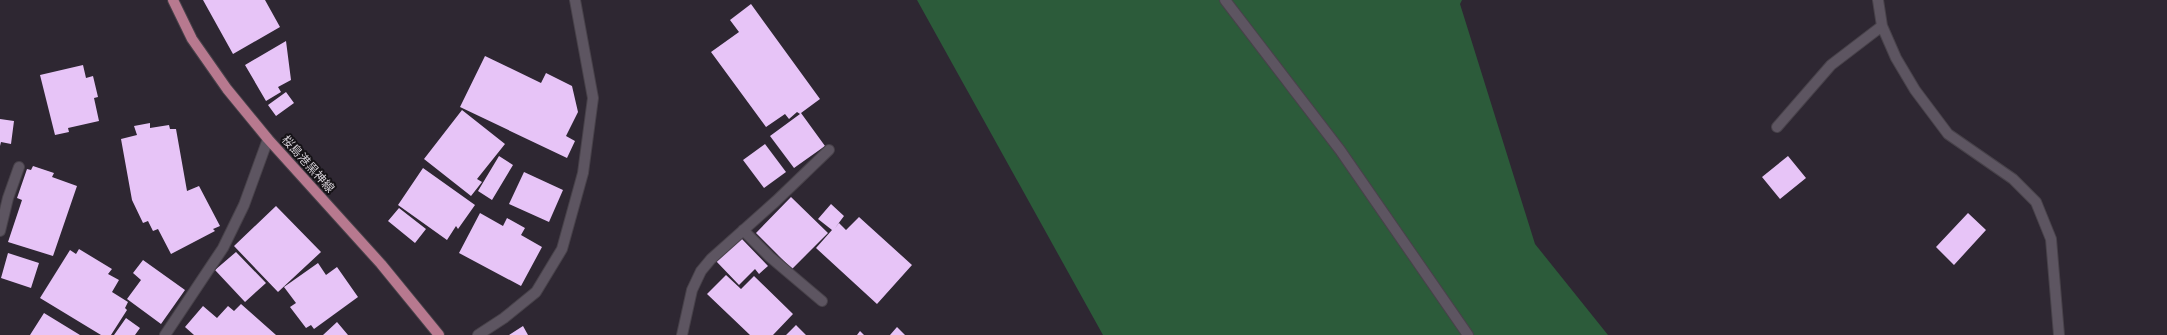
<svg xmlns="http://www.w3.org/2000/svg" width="2167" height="335" viewBox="0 0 2167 335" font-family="'Sofia Sans Condensed','Noto Sans JP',sans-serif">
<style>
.green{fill:#2c5b3a}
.building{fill:#e7c4f7}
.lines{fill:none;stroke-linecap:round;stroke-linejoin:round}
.minor-casing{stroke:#48424a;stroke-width:12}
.primary-casing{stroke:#48424a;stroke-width:12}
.minor{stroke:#5d5561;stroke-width:10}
.primary{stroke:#b7798f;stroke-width:10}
.labels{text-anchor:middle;stroke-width:4;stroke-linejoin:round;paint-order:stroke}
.street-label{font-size:12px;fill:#d4cfd6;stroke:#151216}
</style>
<rect width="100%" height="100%" fill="#2e2732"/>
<path class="green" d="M917,0H1462L1460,4L1535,244L1608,335H1103Z"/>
<path class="building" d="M203,0H265L280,27L233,54Z
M751,4L820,99L801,113L825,146L794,168L770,136L800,114L797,112L789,119L785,114L766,127L711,52L739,32L730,20Z
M286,41L291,80L278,87L281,92L266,101L245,65Z
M485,56L541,83L546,73L572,86L578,112L566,136L575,141L567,158L460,107Z
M83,65L86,78L93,76L98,97L94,98L99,121L68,128L69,132L55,135L40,75Z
M286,92L294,103L276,116L268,105Z
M462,110L505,144L477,179L482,182L471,196L424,159Z
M0,119L14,121L11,144L1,142L0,146Z
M150,123V128L169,125L170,129H176L187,191L199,186L220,226L213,229L215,231L171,254L158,229L153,231L148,221L143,223L132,200L121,139L137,135L134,126Z
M765,144L786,172L764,188L743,160Z
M499,156L513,165L492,200L478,191Z
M1788,156L1806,178L1780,199L1762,177Z
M33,166L54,173L52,177L77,186L53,256L8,242L22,200L17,198L27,169L31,170Z
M423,168L475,205L458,229L456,226L447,240L398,205Z
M524,172L563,190L549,222L509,204Z
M791,197L828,233L792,269L756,233Z
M831,204L844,216L835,228L839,223L846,230L859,217L912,265L877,304L816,248L832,230L818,219Z
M276,206L321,252L278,292L234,246Z
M399,208L426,229L415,243L388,221Z
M480,213L503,226L507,218L525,228L521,235L542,247L521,286L459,253Z
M1968,213L1986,230L1954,265L1936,247Z
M741,238L768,266L759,274L755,269L739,285L716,261Z
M79,249L112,269L108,274L119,280L112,292L128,302L125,308L127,310L111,335H101L40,298L70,250L76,254Z
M236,252L266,283L245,302L215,270Z
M8,253L39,263L31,288L1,278Z
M143,260L185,290L161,324L127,299L141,280L133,273Z
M318,263L326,275L337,267L358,297L314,329L311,325L306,328L290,307L296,303L284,287Z
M726,275L741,289L754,276L793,314L773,335H750L707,294Z
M241,304L276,335H194L185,327L203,306L217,318L228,306L234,311Z
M44,313L80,335H30Z
M126,318L140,328L135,335H114Z
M337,322L348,335H323Z
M796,325L806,335H786Z
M523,326L528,335H509Z
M897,327L905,335H890Z
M860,331L864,335H857Z"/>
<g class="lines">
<g class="minor-casing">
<path id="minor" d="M1225,0L1340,150L1468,335
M1878,0L1882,26L1896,58L1915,90L1948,134L2013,179L2036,202L2051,239L2059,335
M1777,127L1831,65L1882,26
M743,230L770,257L822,301
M0,231L8,198L19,167
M165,335L223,248L244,205L268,139
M478,335L504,318L536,292L562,249L583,173L593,98L575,0
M682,335L692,290L701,271L711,259L776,201L829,150"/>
</g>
<g class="primary-casing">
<path id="primary" d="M173,0L192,39L227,89L268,139L381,264L439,335"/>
</g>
<use href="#minor" class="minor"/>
<use href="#primary" class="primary"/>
</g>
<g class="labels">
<g class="street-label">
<text transform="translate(308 164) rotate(48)" y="4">桜島港黒神線</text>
</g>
</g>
</svg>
